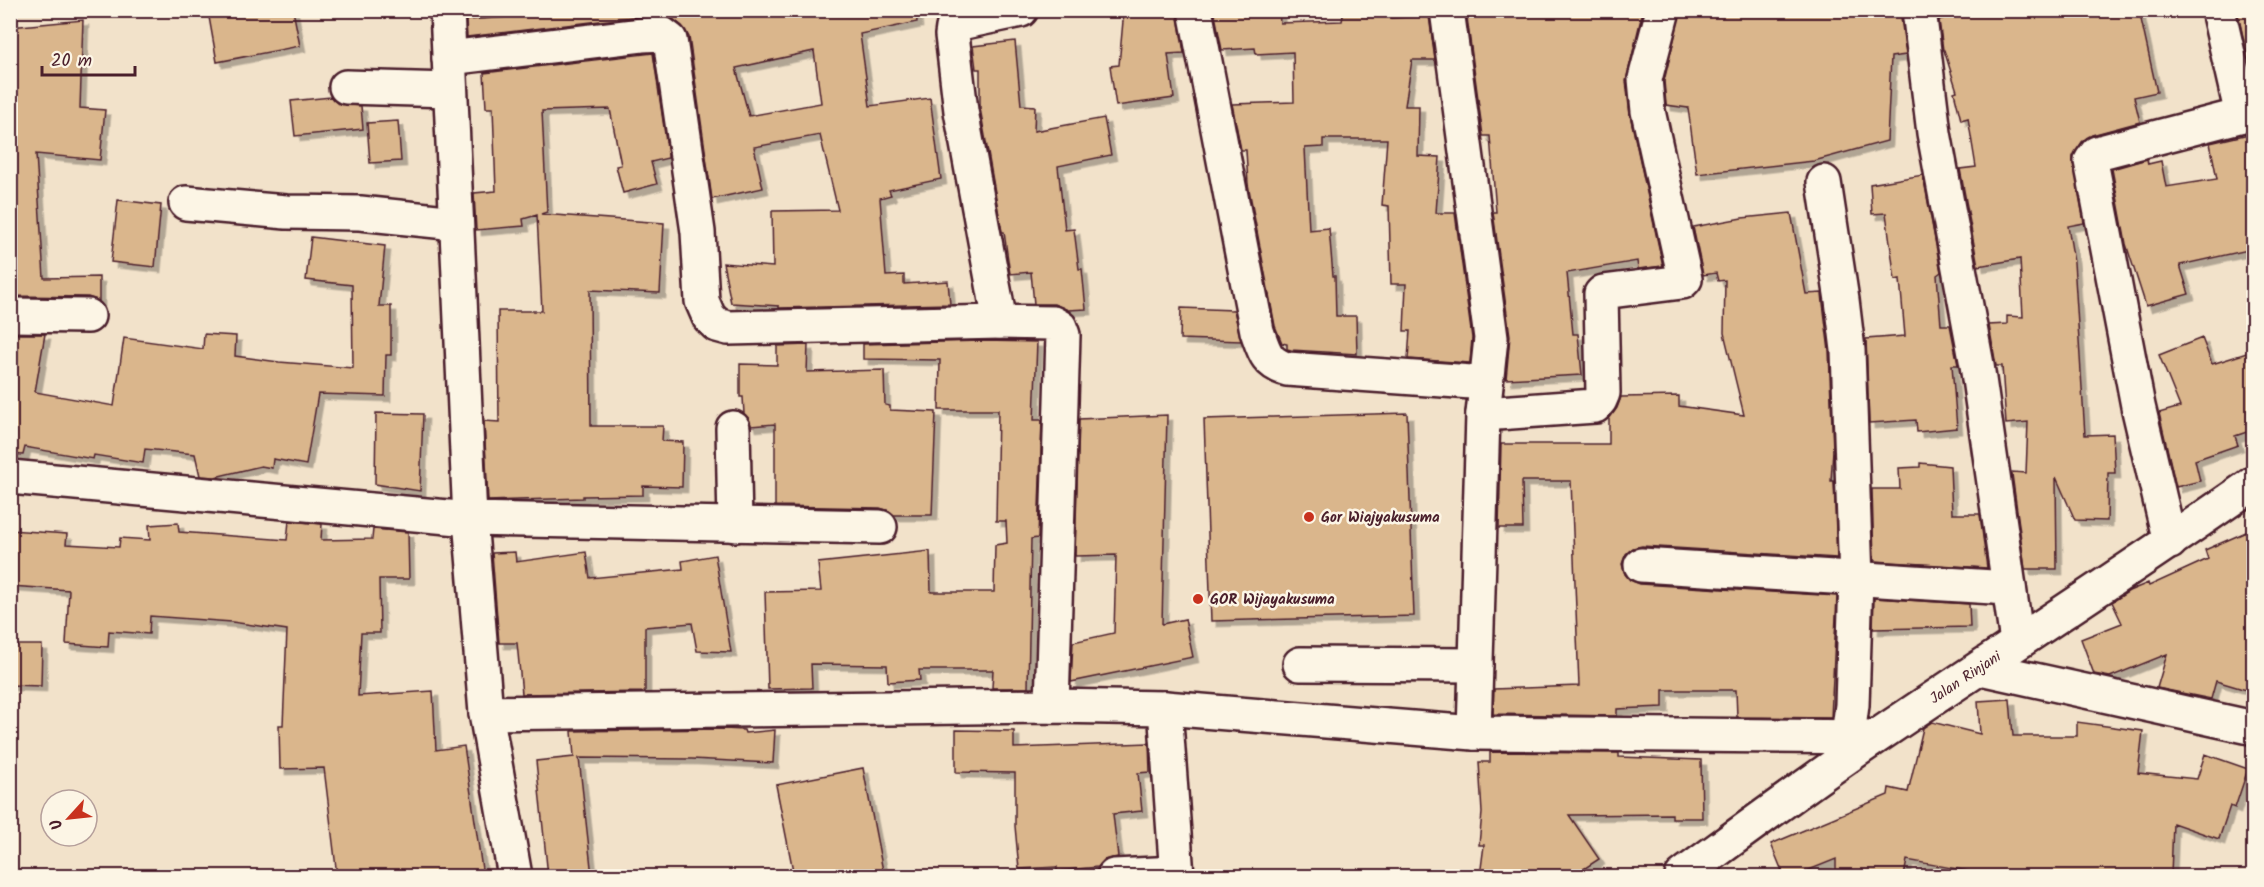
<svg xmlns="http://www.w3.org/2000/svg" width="2264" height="887" viewBox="0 0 2264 887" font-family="Kalam,sans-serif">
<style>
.building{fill:#dab68c;stroke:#4a1f2b;stroke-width:1.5;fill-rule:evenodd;filter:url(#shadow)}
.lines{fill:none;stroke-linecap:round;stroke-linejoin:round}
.minor-casing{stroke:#4a1f2b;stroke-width:38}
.minor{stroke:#fcf5e5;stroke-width:33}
.poi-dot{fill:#c8321e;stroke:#fcf5e5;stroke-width:2}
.labels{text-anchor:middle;stroke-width:5;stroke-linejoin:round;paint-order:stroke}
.poi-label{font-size:15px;font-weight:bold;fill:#4a1f2b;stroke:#fcf5e5;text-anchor:start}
.street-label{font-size:15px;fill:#4a1f2b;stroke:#fcf5e5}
</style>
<defs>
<filter id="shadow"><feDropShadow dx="5.5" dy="5.5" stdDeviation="0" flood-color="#0004"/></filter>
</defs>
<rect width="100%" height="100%" fill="#f2e2ca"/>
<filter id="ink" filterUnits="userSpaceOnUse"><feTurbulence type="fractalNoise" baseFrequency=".0167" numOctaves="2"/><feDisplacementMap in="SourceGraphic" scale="12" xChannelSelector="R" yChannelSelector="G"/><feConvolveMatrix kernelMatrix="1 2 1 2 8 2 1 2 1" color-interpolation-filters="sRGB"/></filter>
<g filter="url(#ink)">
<path class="building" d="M241,10H293L300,46L217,62L209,17Z
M564,10H753L754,17L787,10H916L917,22L860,34L870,106L930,98L941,179L889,190L891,195L880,198L886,276L904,275V284L948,281L950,304L779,308V306L731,303L723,263L773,267L772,211L838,210L820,135L754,147L763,188L712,199L689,37L682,26L673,19L661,15L641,16L467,37L466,20L565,13ZM814,51L821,103L749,116L736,68Z
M1124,10H1177L1184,53L1168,54L1174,98L1116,106L1110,66L1119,65Z
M1214,10H1279L1280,23L1342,21L1344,10H1392L1391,18L1429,16L1435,60H1412L1405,106H1419L1418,156L1440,157L1436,213H1455L1472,338L1470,363L1408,359L1410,331H1404L1406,284H1391L1389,206L1382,205L1387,139H1323V147L1305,148L1309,230L1329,228L1333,276H1335L1336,316H1356L1357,354L1291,350L1287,349V344L1282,343L1275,326L1248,184L1246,150H1241L1232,104L1294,102L1293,52L1256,54L1255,48L1222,50Z
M1466,10H1643L1626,81L1630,115L1663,266L1638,269L1637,261L1567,273L1573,334H1578L1582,375L1506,379L1510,336L1493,212H1496L1490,136H1483Z
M1681,10H1900L1906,55L1891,57L1887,141L1814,161L1697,174L1688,108L1666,105L1664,81Z
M1968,10H2139L2157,92L2134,97L2140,122L2092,135L2082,142L2073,157L2084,223L2068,226L2074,262L2085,435L2113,434L2115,473H2108L2107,521L2075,520L2056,477L2057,569H2025L2012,474V472L2026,473L2028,422L2006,424L2002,366H1996L1989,325L2007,324V316L2023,317L2020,259L1978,266L1960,169L1976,167L1968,118L1961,120L1954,92L1957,91L1944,50H1943L1939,20Z
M2237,10H2253V81Z
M83,20L80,108L105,110L100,160L36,154L44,278L99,277V301L88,297L10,296V27Z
M1015,41L1021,105L1035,106L1034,131L1104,118L1111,155L1058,166L1065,230L1074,229L1079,269H1082L1086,309L1068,310L1054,304H1034L1031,272L1010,274L1004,232H1002L980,108V69H976L973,46Z
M653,53L668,155V158L651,162L657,184L623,193L616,166L621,165L610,109L542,111L547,212L541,214L664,223L660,293L590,290L591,426H663L662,441L683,442L682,487L643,486V495L583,496V498L488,501L484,421L499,422L498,311H542L537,215L523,219L524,226L476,230L474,193L496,191L493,108H486L484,73Z
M331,97L337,103L361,106L363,129L295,136L291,101Z
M398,121L401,161L370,163L367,123Z
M2253,133V249L2180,265L2189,294L2146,306L2126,244L2112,169L2147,159L2148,164L2161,161L2166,187L2217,179L2210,143Z
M1923,175L1941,272L1937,275L1941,325H1950L1958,365H1952L1957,428L1917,432L1916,420L1869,423L1866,339L1905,336L1900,279L1895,280L1886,213L1872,214L1870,184Z
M118,200L161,205L155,267L111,262Z
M1791,213L1806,294L1822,293L1823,303L1829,351L1833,450L1831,481H1834L1837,558L1642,546L1633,548L1626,554L1622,564L1625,574L1630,580L1640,584L1837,596L1831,718L1737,717L1736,690H1663V707L1617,709V716L1493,714L1494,689L1579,686L1571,481H1522L1523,528H1499L1501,444H1609V419L1617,408L1621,397L1679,396V406L1744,415L1724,333L1725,280L1718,281L1716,273L1703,275L1693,227L1742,218Z
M311,237L385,246L379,306H391V355H386L385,396L318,394L306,465L273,459L272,468L261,466L215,477L200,476L195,454L145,449L143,463L94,455L93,459L25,447L23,455L10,454V334H45L35,392L114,406L124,338L203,349L204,334L236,336L235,356L279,362L353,368L352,285L306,280Z
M1181,308L1234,310L1241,341L1180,339Z
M2202,338L2212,364L2253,351V430L2235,436L2238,445L2195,460L2200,481L2176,487L2159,413L2180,407L2159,355Z
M982,341L1037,342L1034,420H1042L1038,538L1031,539L1028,688H992L993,670H919L920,680L888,682L887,665L811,664L812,688L768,689L765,592L821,591L818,563L930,551L931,592H994L995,545L1007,543L1006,521H996L998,410H939L940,360L863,359V344Z
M808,345L807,372L884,370L885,405L890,406V410L936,412L932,515H894L889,511L880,508L775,506V424L751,426L749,419L744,414L743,397H740V364L777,365V346Z
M376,413L423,414L420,491L375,484Z
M1407,413L1414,616L1211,621L1204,419Z
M1167,415L1162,624L1185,619L1193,657L1071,682L1073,642L1114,633L1116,555L1075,556L1079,419Z
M1920,463L1950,466L1952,514H1980L1987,568L1874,561L1872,489H1900L1899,468L1920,467Z
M289,521L322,524L321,540L372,539L373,529L408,532L409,579H379L380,633H361L358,696L433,691L436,750L464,746L483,876H337L324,768L280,769L279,725H283L287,630L232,622L150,616L149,634L109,631L108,647L66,644L69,590L10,586V530L67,534L66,544L119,547L120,538L150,540L149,525L178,523L179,532L287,540Z
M2253,529V692L2216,681L2211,699L2157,688L2167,654L2110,677L2094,674L2081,639L2122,623L2112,602L2129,591L2148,583L2149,586L2208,559L2205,550Z
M515,552L516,562L586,552L590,578L683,569L682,561L715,555L731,652L697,651L692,623L645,627V692L522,694L517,643H499L492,553Z
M1874,598L1969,604L1970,627L1873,629Z
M10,645H42L41,686L10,685Z
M2010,699L2013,736H2077V722L2143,731L2138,773L2197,779L2205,754L2248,769L2235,808L2230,806L2219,839L2173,823L2171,876H1968L1969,871L1907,860L1904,876H1836V859L1794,876H1784L1771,844L1888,795L1889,788L1908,792L1923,728L1932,722L1980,734L1978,701Z
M724,729L744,730L745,733L775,730L773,763L692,759L579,758L592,876H548L536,761L574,757L572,731Z
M956,730L1014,731V748L1149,743L1150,772L1138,773L1142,811L1113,814L1118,857L1104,860L1098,867L1057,871V867L1019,869L1015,826V773L956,772Z
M1490,752L1619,753V757L1701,760L1702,818H1672V814L1569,815L1599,859L1573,876H1480L1484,845H1479L1482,813L1479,762H1490Z
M863,768L884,876H794L776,785Z"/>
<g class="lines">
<g class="minor-casing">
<g id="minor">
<path d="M447,10L470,519L880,527"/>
<path d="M1021,10L960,23L953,28L952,35L961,111L1000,322L1053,323L1060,327L1063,335L1052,706"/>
<path d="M1195,10L1257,331C1264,351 1266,363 1287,369L1486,383"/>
<path d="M1447,10L1491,338L1483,414L1474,733"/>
<path d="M1919,10L1934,133L1977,365L2017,642"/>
<path d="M2218,10L2242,115"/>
<path d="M449,58L642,35L662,34L670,40L698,232L702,301L709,317L717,325L728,328L1000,322"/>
<path d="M346,87L450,90"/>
<path d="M1824,182L1842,300L1848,350L1856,579L1852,705L1848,736"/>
<path d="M186,203L286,212L360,213L456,223"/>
<path d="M10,315L88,316"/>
<path d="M1483,414L1595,406L1600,400L1603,393L1601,294L1603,292L1682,282L1685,279L1648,111L1645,79L1663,10"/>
<path d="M733,428L735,525"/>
<path d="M10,477L470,519L486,713L1052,706L1165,708L1474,733L1875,737"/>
<path d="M2170,542L2138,406L2091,161L2097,153L2254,112"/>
<path d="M1641,565L2009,588"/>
<path d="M1300,664L1476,665"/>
<path d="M1980,668L2254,728"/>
<path d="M1165,708L1177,876"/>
<path d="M486,713L515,876"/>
<path d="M1114,876L1177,873"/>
<path id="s1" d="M1682,876C1745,830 1808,783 1873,739C2000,653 2129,571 2254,483"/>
</g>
</g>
<use href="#minor" class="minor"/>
</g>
</g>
<g class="poi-dot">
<circle cx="1309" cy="517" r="6"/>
<circle cx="1198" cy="599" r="6"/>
</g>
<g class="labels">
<g class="poi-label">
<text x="1321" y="522">Gor Wiajyakusuma</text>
<text x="1210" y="604">GOR Wijayakusuma</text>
</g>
<g class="street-label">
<text dy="5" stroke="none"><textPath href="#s1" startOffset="346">Jalan Rinjani</textPath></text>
</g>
</g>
<rect width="2264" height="887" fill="none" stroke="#fcf5e5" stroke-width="36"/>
<rect x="18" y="18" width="2228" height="851" fill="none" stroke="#4a1f2b" stroke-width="2" filter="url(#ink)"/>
<g transform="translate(69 818) rotate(243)"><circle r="28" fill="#fcf5e5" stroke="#b59f9b" stroke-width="1.5"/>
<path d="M0-4.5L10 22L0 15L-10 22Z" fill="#c8321e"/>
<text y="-9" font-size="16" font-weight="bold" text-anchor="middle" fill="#4a1f2b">U</text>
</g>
<path d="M42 66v9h93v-9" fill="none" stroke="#4a1f2b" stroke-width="3"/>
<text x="51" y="66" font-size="18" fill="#4a1f2b" stroke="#fcf5e5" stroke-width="4.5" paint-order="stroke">20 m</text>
</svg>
